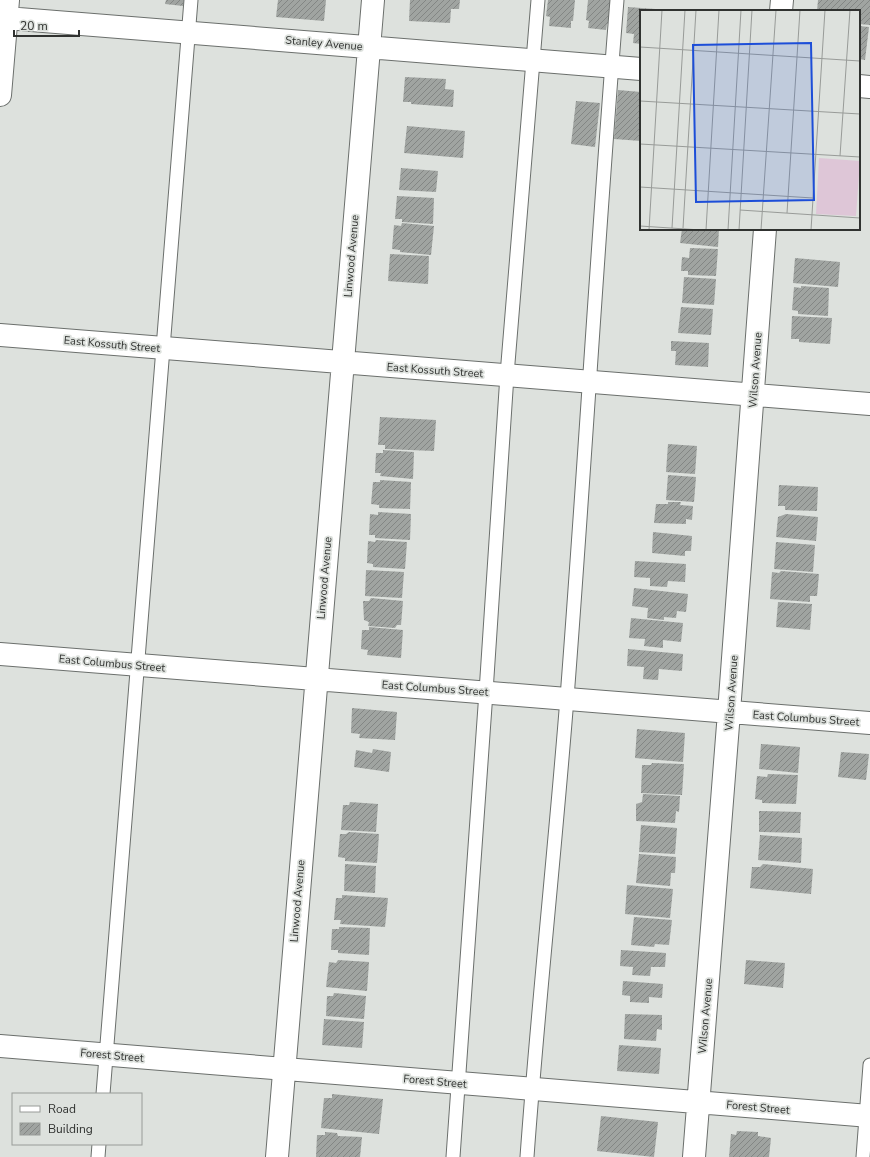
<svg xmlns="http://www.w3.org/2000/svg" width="870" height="1157" viewBox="0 0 870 1157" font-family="'Nunito Sans',sans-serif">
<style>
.building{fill:url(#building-hatch)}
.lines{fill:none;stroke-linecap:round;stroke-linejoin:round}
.lane-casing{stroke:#6b6f6c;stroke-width:15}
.street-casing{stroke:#6b6f6c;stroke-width:24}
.lane{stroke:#fff;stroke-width:13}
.street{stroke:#fff;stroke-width:22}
.labels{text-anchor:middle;stroke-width:3.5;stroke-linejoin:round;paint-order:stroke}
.street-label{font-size:11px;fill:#303230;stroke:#dde1dd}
.inset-road{fill:none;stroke:#989b98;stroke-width:1}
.view{fill:#1d4ed8;fill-opacity:0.15;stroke:#1d4ed8;stroke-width:2}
.inset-edge{fill:none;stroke:#303230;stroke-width:2}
</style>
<defs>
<pattern id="building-hatch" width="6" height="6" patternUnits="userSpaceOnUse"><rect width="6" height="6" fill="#a0a4a1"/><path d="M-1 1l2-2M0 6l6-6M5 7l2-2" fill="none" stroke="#838684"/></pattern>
</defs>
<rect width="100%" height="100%" fill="#dde1dd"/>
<path class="building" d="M166,0H184L183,6L165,4Z
M278,0H326L324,21L276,17Z
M410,0H460L459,9H451L450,23L409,21Z
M548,0H575L573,21H571V28L549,26L550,17L546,16Z
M588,0H611L609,23L607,24L606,30L588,28L589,21L586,20Z
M818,0H870V25L859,24V11H817Z
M628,7L669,10V11H641V44L633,43L634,34L626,33Z
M859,26L869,27L865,60L859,59Z
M405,77L446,79L445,89L454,90L453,107L411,104V102H403Z
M618,90L641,92V141L614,139Z
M576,101L600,103L595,147L571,144Z
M407,126L465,131L463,158L404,153Z
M401,168L438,171L436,192L399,190Z
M397,196L434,198L433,224L402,222V219H395Z
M402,223L434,226L431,255L400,252V250L392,249L394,225L401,226Z
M682,229H719L718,247L680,243Z
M690,248L718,249L716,276L688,275V271H681L682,257L689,258Z
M390,254L429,256L428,284L388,281Z
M795,258L840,262L838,287L793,283Z
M684,277L716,279L714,305L682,303Z
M801,286L829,288L828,316L798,314V311L792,310L794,287L801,288Z
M681,307L713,309L711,335L678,333Z
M792,316L832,318L830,344L799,342V339H791Z
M671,341L709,343L708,367L675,365L676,351H671Z
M380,417L436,420L434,451L385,449V445H378Z
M668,444L697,446L695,474L666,472Z
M383,450L414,452L413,479L380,476L381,473H375L376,453H383Z
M668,475L696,477L694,502L666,500Z
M380,480L411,482L410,509L379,508V505L371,504L373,482H380Z
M779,485L818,487L817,511L785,510V506H778Z
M668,502H681L680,505L693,506L692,520L686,519V524L654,523L656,504H668Z
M378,512L411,514L410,540L375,538V535H369L370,514L378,515Z
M786,514L818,517L816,541L776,537L778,517Z
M653,532L692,536L691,551H685V556L652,553Z
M376,540L407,542L405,569L373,567V564L367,563L368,541L375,542Z
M776,542L815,545L813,572L774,569Z
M635,561L686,564L685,582L668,581L667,587L650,586V578L634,577Z
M366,570L404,572L402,598L365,596Z
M781,571L819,574L817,596H810V602L770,599L772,572L779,573Z
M634,588L688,594L686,612L677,611L676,618L664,617V620L647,618L648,608L632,606Z
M371,598L403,601L401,625H397L395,628L368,626L369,622L364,620L363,601H369Z
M778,602L812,604L810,630L776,627Z
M631,618L683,623L681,642L663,640V648L644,646L645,639L629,638Z
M369,627L403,630L401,658L367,655L368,650L361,649L362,630H369Z
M628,649L683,654L682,671L659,669L658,680L643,679L644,667L627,666Z
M352,708L397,712L395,740L359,738L360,734L351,733Z
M637,729L685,733L683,762L635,758Z
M761,744L800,747L798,773L759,769Z
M373,749L391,752L389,772L354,767L356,750L372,753Z
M841,752L869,754L866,780L838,777Z
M652,763L684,764L682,795L641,793L642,765H651Z
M768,774L798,775L796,804L762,803V800L755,799L757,776L767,777Z
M643,794L680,796L679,812L676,811L675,823L636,821V804L642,802Z
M350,802L378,804L376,832L341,830L343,805H349Z
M759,811L801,812L800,833L759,832Z
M641,825L677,828L675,854L639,852Z
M349,832L379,834L377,863L345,861V858L338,857L340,834H346Z
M760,835L802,838L801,863L758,860Z
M639,854L676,857L675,873H671L670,886L636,883Z
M345,864L376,866L375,893L344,891Z
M763,864L813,869L811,894L750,888L752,867H760Z
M627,885L673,889L670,918L625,914Z
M342,895L388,898L385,927L340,924L341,920H334L336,898H342Z
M634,917L672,920L669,945L655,944L654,947L631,945Z
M339,927L370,928L369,955L338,953V950H331L332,929H339Z
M621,950L666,953L665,967H651L650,976L632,975L633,967L620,966Z
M338,960L369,962L367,991L326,987L329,962L336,963Z
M746,960L785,963L783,988L744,984Z
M623,981L663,984L662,998L649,997V1003L630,1002V996L622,995Z
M334,993L366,996L364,1019L326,1016L327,996H333Z
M625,1014L662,1015V1030L657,1029L656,1041L624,1039Z
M324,1019L364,1022L362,1048L322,1045Z
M619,1045L661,1048L659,1074L617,1071Z
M332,1094L383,1099L379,1134L321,1128L324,1098H332Z
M601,1116L658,1122L654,1157L597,1151Z
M737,1131L758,1132V1136L771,1138L769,1157H729L731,1134L736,1135Z
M325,1132L337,1133L338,1136L362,1137L360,1157H316L317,1135H325Z"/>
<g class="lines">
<g class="lane-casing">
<path id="lane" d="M103,1094L191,0
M98,1157L99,1144
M453,1157L486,692L507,375L538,0
M527,1157C538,1004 555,851 567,698C585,465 598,233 617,0
M863,1157L870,1065"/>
</g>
<g class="street-casing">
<path id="street" d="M781,11L782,0
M6,18L641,69
M859,86L870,87
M0,95L8,0
M0,335L870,404
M0,654L870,723
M0,1046L870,1116
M277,1157L373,0
M694,1157L729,712L765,229"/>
</g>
<use href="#lane" class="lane"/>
<use href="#street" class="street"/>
</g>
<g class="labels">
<g class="street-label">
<text transform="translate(324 43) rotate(5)" y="4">Stanley Avenue</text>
<text transform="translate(351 256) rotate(-85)" y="4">Linwood Avenue</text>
<text transform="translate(112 344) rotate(5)" y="4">East Kossuth Street</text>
<text transform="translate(435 370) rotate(4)" y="4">East Kossuth Street</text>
<text transform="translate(755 370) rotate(-86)" y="4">Wilson Avenue</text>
<text transform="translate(324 578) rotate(-85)" y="4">Linwood Avenue</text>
<text transform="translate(112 663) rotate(5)" y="4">East Columbus Street</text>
<text transform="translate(435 688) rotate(4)" y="4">East Columbus Street</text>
<text transform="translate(731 693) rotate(-86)" y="4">Wilson Avenue</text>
<text transform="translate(806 718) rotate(4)" y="4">East Columbus Street</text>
<text transform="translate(297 901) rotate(-85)" y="4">Linwood Avenue</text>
<text transform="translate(705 1016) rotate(-85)" y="4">Wilson Avenue</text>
<text transform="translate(112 1055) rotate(5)" y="4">Forest Street</text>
<text transform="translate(435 1081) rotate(5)" y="4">Forest Street</text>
<text transform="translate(758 1107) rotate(5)" y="4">Forest Street</text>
</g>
</g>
<g transform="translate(640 10)">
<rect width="220" height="220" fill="#dde1dd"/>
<path d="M179,148L220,151L216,206L176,204Z" fill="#dec6d7"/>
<path class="inset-road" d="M0,37L220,51M0,91L220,104M0,134L220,147M200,146L210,0M0,177L173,188M100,200L220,208M147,203L160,0M0,216L61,220M32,218L45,0M43,218L56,0M9,220L22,0M66,220L79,0M88,220L101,0M99,220L112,0M121,220L136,0M171,220L185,0"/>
<path class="view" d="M171,33L174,190L56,192L53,35Z"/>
<rect width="220" height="220" class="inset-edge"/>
</g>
<rect x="12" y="1093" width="130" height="52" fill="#dde1dd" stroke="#989b98"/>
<rect x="20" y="1106" width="20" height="6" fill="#ffffff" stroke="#989b98"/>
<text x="48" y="1113" font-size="12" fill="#303230">Road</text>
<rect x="20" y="1123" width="20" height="12" fill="url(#building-hatch)" stroke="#989b98"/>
<text x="48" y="1133" font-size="12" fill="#303230">Building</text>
<path d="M14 30v6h65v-6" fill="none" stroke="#303230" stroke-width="2"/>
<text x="20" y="30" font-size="12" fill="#303230" stroke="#dde1dd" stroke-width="3" paint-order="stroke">20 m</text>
</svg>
